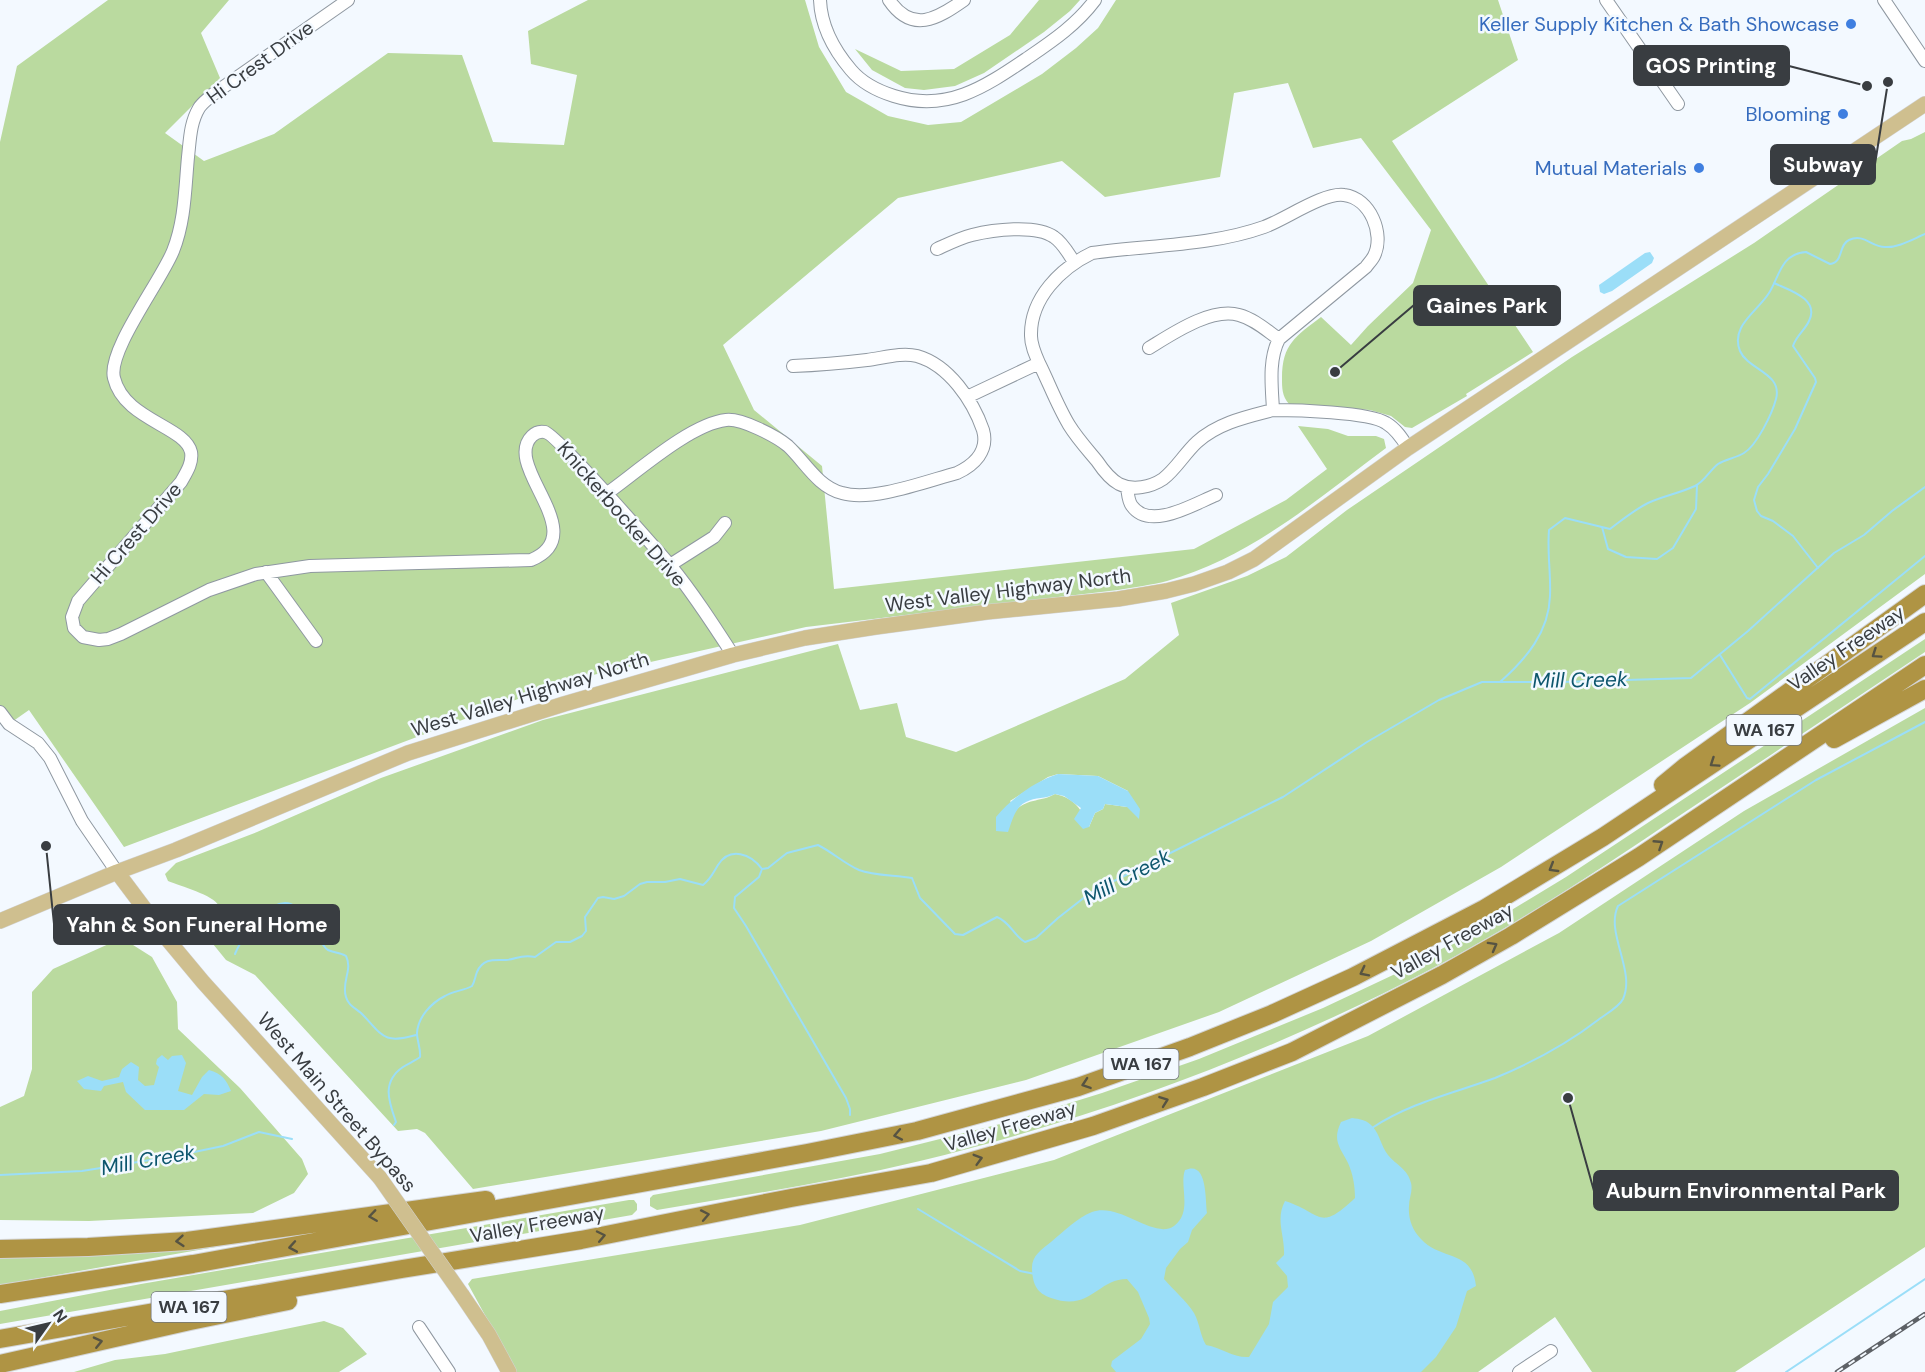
<svg xmlns="http://www.w3.org/2000/svg" width="1925" height="1372" viewBox="0 0 1925 1372" font-family="'DM Sans',sans-serif">
<style>
.green{fill:#bada9f;fill-rule:evenodd}
.water{fill:#9bdef8}
.lines{fill:none;stroke-linecap:round;stroke-linejoin:round}
.stream{stroke:#9bdef8;stroke-width:2}
.minor-casing{stroke:#8f98a1;stroke-width:14}
.major-casing{stroke:#d3d4d5;stroke-width:16}
.highway-casing{stroke:#d3d4d5;stroke-width:20}
.minor{stroke:#fff;stroke-width:12}
.major{stroke:#cfbf8f;stroke-width:15}
.highway{stroke:#af9444;stroke-width:18}
.rail-casing{stroke:#5d6166;stroke-width:4.5}
.rail{stroke:#f3f9ff;stroke-width:2;stroke-dasharray:7;stroke-linecap:butt}
.major-bridge-casing{stroke:#d3d4d5;stroke-width:16;stroke-linecap:butt}
.major-bridge{stroke:#cfbf8f;stroke-width:15}
.oneway{stroke:#565342}
.shop-dot{fill:#3f7fe0;stroke:#f3f9ff;stroke-width:2}
.labels{text-anchor:middle;stroke-width:5;stroke-linejoin:round;paint-order:stroke}
.shield{fill:#f3f9ff;stroke:#71757a;stroke-width:1.5}
.shield-label{font-size:18px;font-weight:bold;fill:#393d41}
.shop-label{font-size:20px;fill:#366cbe;stroke:#f3f9ff;text-anchor:end}
.street-label{font-size:20px;fill:#393d41;stroke:#f3f9ff}
.water-label{font-size:21px;font-style:italic;fill:#0d566d;stroke:#f3f9ff}
.leader{fill:none;stroke:#393d41;stroke-width:2}
.callout-dot{fill:#393d41;stroke:#f3f9ff;stroke-width:2}
.callout{fill:#393d41;stroke:#393d41;stroke-width:2}
.callout-label{font-size:21px;text-anchor:middle;font-weight:bold;fill:#fff}
</style>
<rect width="100%" height="100%" fill="#f3f9ff"/>
<path class="green" d="M108,0H229L201,33L220,78L165,133L204,161L274,134L388,53L462,55L493,142L564,145L577,75L531,64L528,31L588,0H805L819,47L846,92L888,116L928,125L961,122L1042,74L1076,48L1098,28L1116,0H1498L1518,60L1392,141L1533,352L1466,394L1467,396L1412,428L1405,427L1391,416L1370,410L1289,404C1282,396 1282,388 1282,378C1282,344 1296,336 1321,317L1351,345L1368,326L1413,283L1431,230L1361,138L1313,148L1288,83L1234,93L1220,177L1105,197L1062,161L898,198L723,345L754,410L822,466L834,589L1194,549L1286,500L1327,469L1298,426L1328,429L1348,436H1376L1384,439L1386,448C1317,499 1252,557 1167,581C1152,585 1134,587 1118,590L806,627L566,681L124,847L29,710L9,724L0,712V142L17,66Z
M1039,0H1080L1070,11L1044,32L984,73L955,86L924,90L905,88L872,70L855,49L901,71L954,69L1010,35Z
M1925,132V574L1750,703L1501,867L1371,941L1219,1012L1026,1080L821,1131L473,1189L425,1133L417,1129L398,1131L255,975L226,960L213,944C215,934 222,917 219,906C214,895 180,886 168,881L165,874L176,863L257,832L381,778L543,720L838,644L860,710L897,703L906,737L956,752L1125,679L1179,635L1171,603L1247,576L1286,557L1347,510L1572,357L1754,243L1902,141L1911,139ZM1058,774L1098,776L1128,791L1127,807L1105,804L1103,809L1095,813L1089,827C1081,809 1076,799 1055,794C1041,802 1030,798 1017,809L1010,801L1048,777Z
M1925,639V652C1845,705 1765,759 1685,812C1603,867 1521,922 1433,968C1271,1053 1098,1118 920,1161C833,1182 745,1195 657,1210L650,1206V1198L653,1195L880,1154L1012,1121L1102,1093L1199,1059L1323,1008L1393,975L1490,923L1566,877Z
M1925,708V1247L1735,1372H1592L1555,1317L1478,1372H516L468,1284L472,1279L800,1225L1054,1160L1368,1036L1559,933L1744,811Z
M122,938L152,957L177,1002L178,1029L240,1088L302,1159L308,1174L294,1193L253,1213L89,1221L0,1220V1107L24,1096L32,1069V992L53,969Z
M629,1200H634L637,1204V1210L632,1215L0,1324V1311L141,1284Z
M238,1240V1243L0,1285V1255Z
M324,1321L343,1328L367,1354L339,1372H74L115,1360L165,1354Z"/>
<path class="water" d="M1650,252L1654,258L1652,263L1612,291L1604,294L1600,292L1599,285L1645,253Z
M1058,774L1098,776L1128,791L1140,809L1139,819L1127,807L1105,804L1103,809L1095,813L1089,827L1083,829L1074,819L1081,808L1064,796L1055,794C1046,799 1035,797 1026,802C1015,807 1012,821 1008,832L996,831V817C1012,798 1034,782 1058,774Z
M162,1055L168,1060L172,1056L182,1055L186,1063L178,1091L192,1095L202,1077L209,1070C222,1074 226,1079 231,1091L219,1095L204,1094L184,1110H145L126,1092L123,1082L104,1086L101,1091L84,1089L77,1081L88,1076L102,1081L119,1077L122,1069L131,1062L139,1067L138,1080L145,1086L154,1085L159,1067L156,1064L157,1059Z
M1352,1118C1360,1119 1367,1120 1373,1127C1380,1135 1381,1146 1388,1155C1396,1165 1408,1169 1411,1183C1413,1191 1409,1198 1409,1206C1408,1218 1412,1230 1421,1239C1441,1261 1472,1249 1476,1286L1467,1291L1456,1327L1436,1357L1421,1372H1116L1111,1366L1112,1361L1141,1339L1150,1324L1149,1318L1138,1292L1127,1279C1097,1279 1091,1312 1051,1298C1037,1293 1033,1285 1032,1270C1031,1256 1041,1250 1051,1242C1063,1232 1077,1218 1092,1212C1120,1202 1154,1240 1174,1226C1193,1212 1179,1186 1185,1170C1208,1160 1205,1200 1207,1213L1192,1230L1188,1242L1180,1249L1166,1268L1164,1279C1174,1291 1186,1300 1194,1313C1200,1324 1200,1335 1206,1345C1222,1348 1233,1358 1249,1357L1269,1324L1273,1302L1288,1287L1287,1276L1276,1263L1284,1255C1285,1235 1275,1220 1285,1201C1323,1213 1318,1233 1355,1198C1355,1186 1353,1174 1348,1163C1340,1147 1332,1141 1341,1122Z"/>
<g class="lines">
<path class="stream" d="M1774,283C1789,290 1820,299 1809,321C1805,330 1796,336 1793,346L1815,378L1816,382L1795,429L1768,474L1758,487L1754,500L1757,511L1761,516L1773,521L1793,536L1818,568
M1602,527L1608,549L1626,557L1657,559L1673,548L1696,509L1697,485
M1720,655L1747,698L1750,699L1925,556
M1500,682C1526,659 1549,632 1550,596C1551,573 1547,552 1549,530L1565,518L1610,529C1622,520 1634,510 1648,503C1663,496 1680,493 1695,486C1704,482 1710,470 1718,464C1726,459 1736,458 1744,453C1757,445 1772,414 1776,399C1783,373 1748,370 1740,351C1730,326 1757,312 1769,293C1780,275 1781,254 1806,252L1830,264C1844,262 1838,245 1849,240C1864,233 1871,247 1885,247C1898,248 1913,239 1925,234
M762,869L759,877L735,897L734,908L746,926L846,1098L850,1109V1115
M235,954C242,937 274,888 297,908C304,914 301,926 308,933C311,936 316,937 319,940C323,943 324,948 328,950C334,953 340,952 346,956C353,970 341,982 346,997C348,1005 355,1008 361,1013C382,1034 382,1045 416,1035
M394,1125L396,1122C389,1102 381,1082 403,1067C409,1063 415,1061 420,1057C421,1049 417,1041 417,1033C418,1017 431,1003 445,996C453,991 463,991 472,986C475,981 475,977 477,972C483,958 494,960 506,960C517,959 521,954 535,957L556,942H570L582,936L586,931L585,917L598,898L603,897L614,899L624,896L640,884L647,882H665L680,879L703,885C711,879 713,873 718,865C730,846 751,854 762,869L768,868L787,853L818,845C832,852 845,864 859,870C874,876 896,875 912,878L920,898L955,934L963,935L997,917C1010,922 1013,935 1025,942L1036,938L1058,918L1090,893L1283,797L1367,742L1439,700L1482,682H1562L1691,678L1748,631L1834,553L1864,535L1892,511L1925,487
M1372,1128C1409,1103 1454,1093 1495,1078C1531,1063 1567,1044 1598,1020C1606,1014 1619,1007 1623,999C1636,971 1605,933 1618,906L1816,780L1925,722
M0,1175L82,1171L175,1156L223,1146L259,1132L292,1139
M918,1209L1020,1271L1035,1274
M1786,1372L1925,1279"/>
<g class="minor-casing">
<path id="minor" d="M348,0L212,95C208,99 202,103 199,108C190,123 190,140 188,157C185,189 185,221 173,251C161,281 107,351 114,378C124,420 185,426 191,452C193,463 186,473 181,482L78,601L72,617L74,628L83,637L99,640L108,639L121,634L209,590L256,574L310,566L531,560C594,534 501,466 532,436C535,433 540,431 545,432C556,434 655,548 670,565C693,593 713,624 733,655
M820,0C821,27 834,50 851,70C862,83 878,91 894,96C948,113 986,86 1029,57C1054,40 1077,24 1095,0
M889,0C912,34 937,19 964,0
M1606,0L1678,104
M1884,0L1925,61
M937,249C948,244 960,238 972,235C992,230 1036,224 1054,237C1063,243 1068,253 1074,262
M1149,348C1172,334 1211,307 1239,315C1254,319 1266,330 1279,339
M967,397L1039,363C1035,354 1031,345 1031,336C1030,298 1061,268 1092,253C1148,245 1211,246 1264,227C1284,220 1324,192 1344,195C1370,198 1385,234 1374,256C1372,260 1368,264 1366,267L1279,339C1268,360 1272,388 1273,410C1246,417 1218,423 1197,442C1185,453 1176,469 1163,479C1151,487 1133,491 1119,484C1110,479 1103,470 1097,461C1087,449 1077,438 1069,425C1057,405 1049,383 1039,363
M1273,410C1295,410 1369,412 1386,423C1396,429 1402,438 1408,448
M1127,487C1128,493 1128,501 1132,506C1150,531 1194,504 1216,495
M606,494C636,473 690,424 726,420C741,418 776,436 788,446C805,462 818,487 842,493C872,502 927,481 957,473C974,465 989,451 983,430C973,401 949,365 917,356C902,352 883,358 867,360C842,363 818,365 793,366
M670,565L714,537L725,523
M266,572L316,641
M0,712L9,724L38,743L50,758L82,821L117,872
M419,1327L449,1372
M1519,1372L1551,1351"/>
</g>
<g class="major-casing">
<path id="major" d="M117,872L168,940L203,982L380,1178
M0,921L117,872L176,850L408,753L564,704L733,655L805,638L876,627L987,612L1118,599L1166,591L1194,584L1228,572L1254,559L1408,448L1925,104
M462,1295L489,1335L509,1372"/>
</g>
<g class="highway-casing">
<path id="highway" d="M1834,739L1925,689
M1663,785L1686,766L1925,594
M0,1249L88,1247L187,1241L486,1200
M0,1294L193,1264L807,1153L917,1131L1078,1087L1190,1047L1272,1014L1353,977L1484,909L1603,837L1925,622
M0,1339L402,1269L581,1240L791,1198L931,1173L1093,1126L1203,1087L1292,1052L1442,975L1511,936L1639,857L1925,665
M0,1364L190,1321L288,1301"/>
</g>
<use href="#minor" class="minor"/>
<use href="#major" class="major"/>
<use href="#highway" class="highway"/>
<g class="rail-casing">
<path id="rail" d="M1837,1372L1925,1314"/>
</g>
<use href="#rail" class="rail"/>
<g class="major-bridge-casing">
<path id="major-bridge" d="M380,1178L462,1295"/>
</g>
<use href="#major-bridge" class="major-bridge"/>
</g>
<defs><path id="oneway-chevron" d="M-2-3.5L2.5 0L-2 3.5" fill="none" stroke-width="1.6" stroke-linecap="round" stroke-linejoin="round" transform="scale(1.5)"/></defs>
<g class="oneway">
<use href="#oneway-chevron" transform="translate(1876 654) rotate(146)"/>
<use href="#oneway-chevron" transform="translate(1714 763) rotate(146)"/>
<use href="#oneway-chevron" transform="translate(1659 844) rotate(-33)"/>
<use href="#oneway-chevron" transform="translate(1553 868) rotate(149)"/>
<use href="#oneway-chevron" transform="translate(1493 946) rotate(-29)"/>
<use href="#oneway-chevron" transform="translate(1364 972) rotate(153)"/>
<use href="#oneway-chevron" transform="translate(1086 1084) rotate(161)"/>
<use href="#oneway-chevron" transform="translate(1164 1101) rotate(-20)"/>
<use href="#oneway-chevron" transform="translate(898 1135) rotate(169)"/>
<use href="#oneway-chevron" transform="translate(978 1159) rotate(-16)"/>
<use href="#oneway-chevron" transform="translate(705 1215) rotate(-11)"/>
<use href="#oneway-chevron" transform="translate(373 1216) rotate(172)"/>
<use href="#oneway-chevron" transform="translate(601 1236) rotate(-12)"/>
<use href="#oneway-chevron" transform="translate(180 1241) rotate(175)"/>
<use href="#oneway-chevron" transform="translate(293 1247) rotate(170)"/>
<use href="#oneway-chevron" transform="translate(98 1342) rotate(-13)"/>
</g>
<g class="shop-dot">
<circle cx="1851" cy="24" r="6"/>
<circle cx="1843" cy="114" r="6"/>
<circle cx="1699" cy="168" r="6"/>
</g>
<g class="labels">
<g class="shield">
<rect x="1726.5" y="715" width="75" height="30" rx="4.5"/>
<rect x="1103.5" y="1049" width="75" height="30" rx="4.5"/>
<rect x="151.5" y="1292" width="75" height="30" rx="4.5"/>
</g>
<g class="shield-label">
<text x="1764" y="736">WA 167</text>
<text x="1141" y="1070">WA 167</text>
<text x="189" y="1313">WA 167</text>
</g>
<g class="shop-label">
<text x="1839" y="31">Keller Supply Kitchen &amp; Bath Showcase</text>
<text x="1831" y="121">Blooming</text>
<text x="1687" y="175">Mutual Materials</text>
</g>
<g class="street-label">
<text transform="translate(260 62) rotate(-36)" y="7">Hi Crest Drive</text>
<text transform="translate(622 514) rotate(49)" y="7">Knickerbocker Drive</text>
<text transform="translate(136 533) rotate(-49)" y="7">Hi Crest Drive</text>
<text transform="translate(1008 590) rotate(-7)" y="7">West Valley Highway North</text>
<text transform="translate(1846 648) rotate(-34)" y="7">Valley Freeway</text>
<text transform="translate(530 694) rotate(-17)" y="7">West Valley Highway North</text>
<text transform="translate(1452 941) rotate(-29)" y="7">Valley Freeway</text>
<text transform="translate(337 1102) rotate(49)" y="7">West Main Street Bypass</text>
<text transform="translate(1010 1126) rotate(-16)" y="7">Valley Freeway</text>
<text transform="translate(537 1224) rotate(-10)" y="7">Valley Freeway</text>
</g>
<g class="water-label">
<text transform="translate(1580 680) rotate(-1)" y="7">Mill Creek</text>
<text transform="translate(1127 877) rotate(-28)" y="7">Mill Creek</text>
<text transform="translate(148 1160) rotate(-10)" y="7">Mill Creek</text>
</g>
</g>
<path class="leader" d="M1867 86L1789 66M1888 82L1875 164M1335 372L1414 305M46 846L54 924M1568 1098L1594 1191"/>
<g class="callout-dot">
<circle cx="1867" cy="86" r="6"/>
<circle cx="1888" cy="82" r="6"/>
<circle cx="1335" cy="372" r="6"/>
<circle cx="46" cy="846" r="6"/>
<circle cx="1568" cy="1098" r="6"/>
</g>
<g class="callout">
<rect x="1634" y="46" width="155" height="39" rx="6"/>
<rect x="1771" y="145" width="104" height="39" rx="6"/>
<rect x="1414" y="286" width="146" height="39" rx="6"/>
<rect x="54" y="905" width="285" height="39" rx="6"/>
<rect x="1594" y="1171" width="304" height="39" rx="6"/>
</g>
<g class="callout-label">
<text x="1711" y="73">GOS Printing</text>
<text x="1823" y="172">Subway</text>
<text x="1487" y="313">Gaines Park</text>
<text x="197" y="932">Yahn &amp; Son Funeral Home</text>
<text x="1746" y="1198">Auburn Environmental Park</text>
</g>
<g transform="translate(48 1324) rotate(56)" stroke="#f3f9ff" stroke-width="4.5" paint-order="stroke">
<path d="M0-4.5L10 22L0 15L-10 22Z" fill="#393d41"/>
<text y="-9" font-size="16" font-weight="bold" text-anchor="middle" fill="#393d41">N</text>
</g>
</svg>
